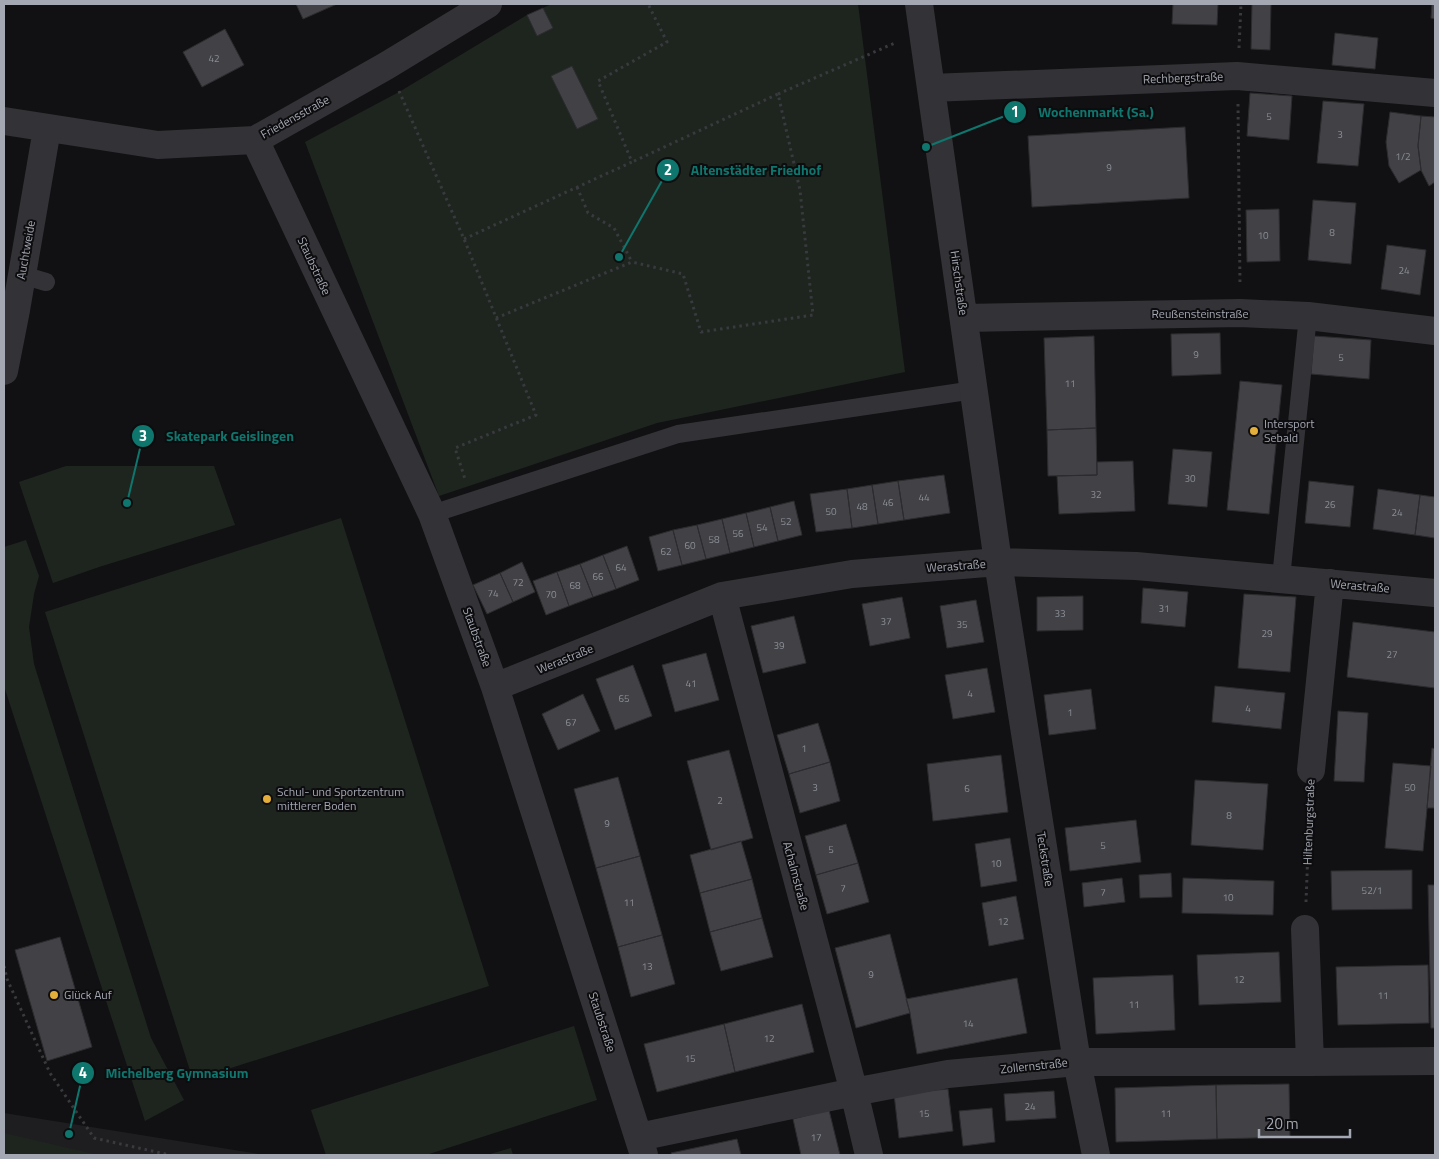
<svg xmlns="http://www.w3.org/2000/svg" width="1439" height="1159" viewBox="0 0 1439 1159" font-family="'Titillium Web',sans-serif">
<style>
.built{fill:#1e1e20}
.green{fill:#1e251f}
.building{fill:#414146;stroke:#2c2c2f}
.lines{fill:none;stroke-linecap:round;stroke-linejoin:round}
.path{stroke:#393a3e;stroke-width:3;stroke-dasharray:2.5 4;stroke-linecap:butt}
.lane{stroke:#333337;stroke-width:18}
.street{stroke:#333337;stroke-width:28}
.poi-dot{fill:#e3af3a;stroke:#0d0c0e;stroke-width:2}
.labels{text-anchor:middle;stroke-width:4;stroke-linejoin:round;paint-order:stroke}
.number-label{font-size:10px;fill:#8b8e97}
.street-label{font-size:12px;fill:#a4a8b2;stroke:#0d0c0e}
.poi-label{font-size:12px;fill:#a4a8b2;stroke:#0d0c0e;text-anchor:start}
.leader{fill:none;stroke:#0f766e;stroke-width:2}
.callout-dot{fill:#0f766e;stroke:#0d0c0e;stroke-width:2}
.mark-label{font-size:15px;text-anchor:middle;font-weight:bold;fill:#fff}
.callout-label{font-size:14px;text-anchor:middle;font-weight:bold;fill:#0f766e;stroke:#0d0c0e;stroke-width:4;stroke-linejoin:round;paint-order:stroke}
</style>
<rect width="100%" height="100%" fill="#111113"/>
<path class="built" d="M4,1113L265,1155H4Z"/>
<path class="green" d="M552,4H858L905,372L657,423L439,496L305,142L399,92L527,15Z
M66,466H214L235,525L99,567L53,583L19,482Z
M341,518L489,986L193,1080L45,612Z
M26,540L39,576L34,594L29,627L34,664L151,1038L184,1100L145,1121L4,686V547Z
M574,1026L597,1100L426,1155H326L311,1110Z
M4,1133L98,1155H4Z
M511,1148L513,1155H487Z"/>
<path class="building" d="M296,4H337L303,19Z
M1173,4H1218L1217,25L1172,24Z
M1252,4H1271L1270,50L1251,49Z
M1432,4H1435V19L1431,18Z
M543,8L553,28L537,36L527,15Z
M225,29L244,65L202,87L183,52Z
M1335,33L1378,38L1375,69L1332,65Z
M572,66L598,119L577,129L551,76Z
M1250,93L1292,96L1289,140L1247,136Z
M1323,101L1364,104L1358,166L1317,163Z
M1390,112L1421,116L1418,146L1421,170L1399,183L1389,166L1386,142Z
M1421,116L1435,117V182L1429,186L1421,170L1418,146Z
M1185,127L1189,198L1032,207L1028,136Z
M1313,200L1356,203L1351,264L1308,260Z
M1279,209L1280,261L1247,262L1246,210Z
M1387,245L1426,250L1420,295L1381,289Z
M1220,333L1221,374L1172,376L1171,334Z
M1094,336L1096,428L1047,430L1044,338Z
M1314,336L1371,340L1369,379L1311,374Z
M1240,381L1282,385L1269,514L1227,510Z
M1096,428L1097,475L1048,476L1047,430Z
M1173,449L1212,452L1207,507L1168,504Z
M1133,461L1135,511L1059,514L1057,476L1097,475V462Z
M944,475L950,513L904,520L898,481Z
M898,481L904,520L878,524L872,485Z
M1309,481L1354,486L1350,527L1305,523Z
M872,485L878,524L852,528L847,489Z
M847,489L852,528L816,532L810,494Z
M1378,489L1420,495L1415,535L1373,529Z
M1420,495L1435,497V538L1415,535Z
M794,501L802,535L778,541L770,507Z
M770,507L778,541L754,547L746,513Z
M746,513L754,547L730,553L722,519Z
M722,519L730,553L706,559L697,525Z
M697,525L706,559L682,565L673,530Z
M673,530L682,565L658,571L649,537Z
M627,546L639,580L616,589L603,555Z
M603,555L616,589L593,597L580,564Z
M522,562L535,592L513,602L500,573Z
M580,564L593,597L569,606L557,572Z
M557,572L569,606L546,615L533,581Z
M500,573L513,602L487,614L473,585Z
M1143,588L1188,592L1185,627L1141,623Z
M1244,594L1296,597L1290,672L1238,668Z
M1083,596V630L1037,631V597Z
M902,597L910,638L870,646L862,604Z
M976,600L984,642L947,648L940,606Z
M794,616L806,663L763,673L751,626Z
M1353,622L1435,632V688L1347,677Z
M706,653L719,700L675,712L662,665Z
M633,665L652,716L615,730L596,679Z
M987,668L995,712L953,719L945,675Z
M1215,686L1285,693L1281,729L1212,722Z
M1091,689L1096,729L1049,735L1044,695Z
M583,694L600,731L558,750L542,714Z
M1338,711L1368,713L1364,782L1334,781Z
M818,723L830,762L789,774L777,735Z
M1432,748L1435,749V808H1427Z
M729,750L753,838L711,850L687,761Z
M1001,755L1008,812L933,821L927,764Z
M830,762L840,801L800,813L789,774Z
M1393,763L1431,766L1423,851L1385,848Z
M618,777L640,856L596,868L574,789Z
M1195,780L1268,784L1263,850L1191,845Z
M1136,820L1141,862L1070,871L1065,828Z
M846,824L858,863L816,875L805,836Z
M1010,838L1017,881L981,887L975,844Z
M741,841L752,879L700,893L690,855Z
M640,856L662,935L618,947L596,868Z
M858,863L869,902L827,914L816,875Z
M1412,870V909L1332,910L1331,871Z
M1171,873L1172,897L1140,898L1139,875Z
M1122,878L1125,902L1084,907L1082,883Z
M1183,878L1274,881L1273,915L1182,913Z
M752,879L762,918L710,932L700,893Z
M1428,885H1435V1028H1431Z
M1016,896L1024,939L989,946L982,903Z
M762,918L773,957L721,971L710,932Z
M890,934L910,1013L856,1028L835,948Z
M662,935L675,984L631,997L618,947Z
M60,937L92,1047L47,1061L15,950Z
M1279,952L1281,1002L1199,1005L1197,955Z
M1428,965L1429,1023L1338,1025L1336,967Z
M1173,975L1175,1030L1096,1034L1093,978Z
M1017,978L1027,1033L917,1054L910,1013L906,999Z
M802,1004L814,1052L735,1072L724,1024Z
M724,1024L735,1072L657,1092L644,1044Z
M1289,1084L1290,1137L1217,1139L1216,1085Z
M1216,1085L1217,1139L1116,1142L1115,1088Z
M948,1089L953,1131L899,1138L894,1094Z
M1054,1091L1056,1118L1006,1121L1004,1094Z
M992,1108L995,1142L963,1146L959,1111Z
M829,1110L840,1155H801L793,1119Z
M737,1139L741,1155H672L671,1153Z"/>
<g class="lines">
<path class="path" d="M1239,48L1241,4
M399,91L464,239L536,415L455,448L465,479
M778,94L895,43
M1238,104L1240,285
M577,187L588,213L614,228L632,262
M464,239L632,162L598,81L667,42L648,4
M496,318L632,262L683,274L701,332L813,315L800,190L778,94L632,162
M1306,902L1310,798
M4,966L7,979L50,1073L94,1138L170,1155"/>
<path class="lane" d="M22,275L46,282
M432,514L678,434L974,390
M1281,578L1308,316"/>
<path class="street" d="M919,4L998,562L1077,1062L1096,1155
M931,88L1237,76L1435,93
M4,121L158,145L255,140L386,66L488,4
M255,140L432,514L495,687L644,1155
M964,318L1240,313L1308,316L1435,331
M4,371L16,310L47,129
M722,596L854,1092L869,1155
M495,687L722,596L852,574L998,562L1136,566L1435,593
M1311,770L1330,583
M1305,929L1310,1062
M639,1137L854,1092L948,1074L1077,1062H1310L1435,1061"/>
</g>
<g class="poi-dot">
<circle cx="1254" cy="431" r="5"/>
<circle cx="267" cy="799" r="5"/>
<circle cx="54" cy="995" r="5"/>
</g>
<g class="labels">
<g class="number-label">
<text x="214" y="62">42</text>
<text x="1269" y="120">5</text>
<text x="1340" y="138">3</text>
<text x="1403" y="160">1/2</text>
<text x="1109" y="171">9</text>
<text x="1332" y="236">8</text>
<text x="1263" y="239">10</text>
<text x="1404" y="274">24</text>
<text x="1196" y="358">9</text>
<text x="1341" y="361">5</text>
<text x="1070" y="387">11</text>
<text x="1190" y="482">30</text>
<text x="1096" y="498">32</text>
<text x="924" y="501">44</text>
<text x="888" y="506">46</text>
<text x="1330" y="508">26</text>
<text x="862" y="510">48</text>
<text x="831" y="515">50</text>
<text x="1397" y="516">24</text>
<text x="786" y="525">52</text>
<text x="762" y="531">54</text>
<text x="738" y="537">56</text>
<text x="714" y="543">58</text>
<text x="690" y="549">60</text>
<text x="666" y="555">62</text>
<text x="621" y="571">64</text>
<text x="598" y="580">66</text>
<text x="518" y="586">72</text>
<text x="575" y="589">68</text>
<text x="493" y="597">74</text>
<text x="551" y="598">70</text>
<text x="1164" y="612">31</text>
<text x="1060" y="617">33</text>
<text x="886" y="625">37</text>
<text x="962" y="628">35</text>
<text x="1267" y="637">29</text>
<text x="779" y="649">39</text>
<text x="1392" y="658">27</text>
<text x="691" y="687">41</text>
<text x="970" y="697">4</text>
<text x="624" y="702">65</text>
<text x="1248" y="712">4</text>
<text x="1070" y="716">1</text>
<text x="571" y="726">67</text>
<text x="804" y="752">1</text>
<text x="815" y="791">3</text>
<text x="1410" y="791">50</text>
<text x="967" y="792">6</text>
<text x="720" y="804">2</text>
<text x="1229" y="819">8</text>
<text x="607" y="827">9</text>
<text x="1103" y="849">5</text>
<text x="831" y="853">5</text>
<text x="996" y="867">10</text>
<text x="843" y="892">7</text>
<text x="1372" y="894">52/1</text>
<text x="1103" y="896">7</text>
<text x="1228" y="901">10</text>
<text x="629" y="906">11</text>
<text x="1003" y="925">12</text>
<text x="647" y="970">13</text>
<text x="871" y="978">9</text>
<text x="1239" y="983">12</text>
<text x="1383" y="999">11</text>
<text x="1134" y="1008">11</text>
<text x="968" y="1027">14</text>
<text x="769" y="1042">12</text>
<text x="690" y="1062">15</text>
<text x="1030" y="1110">24</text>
<text x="924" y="1117">15</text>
<text x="1166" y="1117">11</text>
<text x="816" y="1141">17</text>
</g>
<g class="street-label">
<text transform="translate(1183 78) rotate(-2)" y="4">Rechbergstraße</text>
<text transform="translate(295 117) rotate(-29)" y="4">Friedensstraße</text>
<text transform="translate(26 250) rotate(-80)" y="4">Auchtweide</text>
<text transform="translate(314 266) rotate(65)" y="4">Staubstraße</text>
<text transform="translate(959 283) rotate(82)" y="4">Hirschstraße</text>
<text x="1200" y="318">Reußensteinstraße</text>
<text transform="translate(956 566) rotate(-4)" y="4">Werastraße</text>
<text transform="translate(1360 586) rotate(5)" y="4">Werastraße</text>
<text transform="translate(477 637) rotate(70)" y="4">Staubstraße</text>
<text transform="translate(565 659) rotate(-22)" y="4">Werastraße</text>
<text transform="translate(1309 822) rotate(-88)" y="4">Hiltenburgstraße</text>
<text transform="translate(1045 859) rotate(81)" y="4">Teckstraße</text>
<text transform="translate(796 876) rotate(75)" y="4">Achalmstraße</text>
<text transform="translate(602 1022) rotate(72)" y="4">Staubstraße</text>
<text transform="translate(1034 1066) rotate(-6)" y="4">Zollernstraße</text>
</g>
<g class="poi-label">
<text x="1264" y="428">Intersport<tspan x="1264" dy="14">Sebald</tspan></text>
<text x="277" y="796">Schul- und Sportzentrum<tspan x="277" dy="14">mittlerer Boden</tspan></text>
<text x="64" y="999">Glück Auf</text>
</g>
</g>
<path class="leader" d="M926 147L1015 112M619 257L668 170M127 503L143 436M69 1134L83 1073"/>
<g class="callout-dot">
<circle cx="926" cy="147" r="5"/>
<circle cx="619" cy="257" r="5"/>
<circle cx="127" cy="503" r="5"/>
<circle cx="69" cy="1134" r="5"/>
<circle cx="1015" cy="112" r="12"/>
<circle cx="668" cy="170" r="12"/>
<circle cx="143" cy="436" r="12"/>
<circle cx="83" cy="1073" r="12"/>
</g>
<g class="mark-label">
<text x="1015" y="117">1</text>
<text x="668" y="175">2</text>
<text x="143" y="441">3</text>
<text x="83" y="1078">4</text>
</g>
<g class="callout-label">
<text x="1096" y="117">Wochenmarkt (Sa.)</text>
<text x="756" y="175">Altenstädter Friedhof</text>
<text x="230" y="441">Skatepark Geislingen</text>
<text x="177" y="1078">Michelberg Gymnasium</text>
</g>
<rect width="1439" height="1159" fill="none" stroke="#a4a8b2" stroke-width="10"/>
<path d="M1259 1129v8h91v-8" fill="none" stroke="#a4a8b2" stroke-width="2.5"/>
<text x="1266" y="1129" font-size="15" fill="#a4a8b2" stroke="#0d0c0e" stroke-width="4" paint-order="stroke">20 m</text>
</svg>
